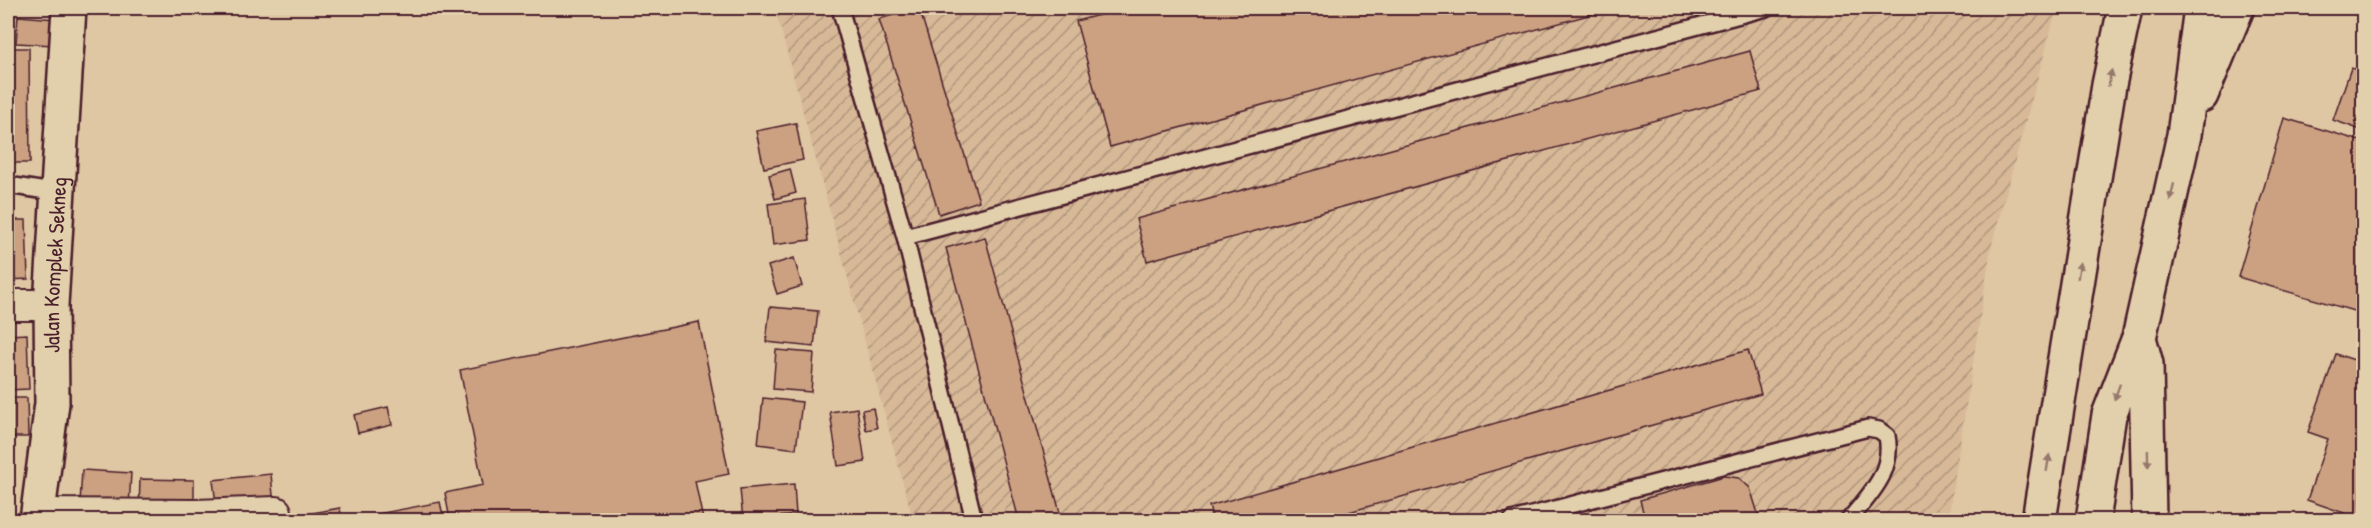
<svg xmlns="http://www.w3.org/2000/svg" width="2371" height="528" viewBox="0 0 2371 528" font-family="'Patrick Hand',sans-serif">
<style>
.industrial{fill:url(#industrial-furrows)}
.building{fill:#cba182;stroke:#4a1f2b;stroke-width:1.5}
.lines{fill:none;stroke-linecap:round;stroke-linejoin:round}
.service-casing{stroke:#4a1f2b;stroke-width:20}
.minor-casing{stroke:#4a1f2b;stroke-width:34}
.tertiary-casing{stroke:#4a1f2b;stroke-width:38}
.motorway-casing{stroke:#4a1f2b;stroke-width:38}
.service{stroke:#e2d0ad;stroke-width:15}
.minor{stroke:#e2d0ad;stroke-width:30}
.tertiary{stroke:#e2d0ad;stroke-width:33}
.motorway{stroke:#e2d0ad;stroke-width:33}
.oneway{fill:#96786c}
.labels{text-anchor:middle;stroke-width:6;stroke-linejoin:round;paint-order:stroke}
.street-label{font-size:22px;fill:#4a1f2b;stroke:#e2d0ad}
</style>
<defs>
<pattern id="industrial-furrows" width="10" height="10" patternUnits="userSpaceOnUse" patternTransform="scale(1.5)"><rect width="10" height="10" fill="#d7b998"/><path d="M-1 1l2-2M0 10L10 0M9 11l2-2" fill="none" stroke="#b0967c"/></pattern>
</defs>
<rect width="100%" height="100%" fill="#e0c7a4"/>
<filter id="ink" filterUnits="userSpaceOnUse"><feTurbulence type="fractalNoise" baseFrequency=".0167" numOctaves="2"/><feDisplacementMap in="SourceGraphic" scale="12" xChannelSelector="R" yChannelSelector="G"/><feConvolveMatrix kernelMatrix="1 2 1 2 8 2 1 2 1" color-interpolation-filters="sRGB"/></filter>
<g filter="url(#ink)">
<path class="industrial" d="M775,8H2057L1991,248L1948,520H913Z"/>
<path class="building" d="M919,8L979,201L939,214L879,19Z
M1126,8H1614L1110,147L1076,21Z
M18,16L56,19L54,45L16,43Z
M8,48H29L30,163H8Z
M1750,51L1761,91L1147,261L1136,219Z
M2351,68L2364,72V131L2333,120Z
M2284,118L2364,142V314L2238,277Z
M796,123L803,160L764,168L756,131Z
M790,169L796,193L775,199L769,175Z
M805,199L810,240L773,245L768,204Z
M8,220H26L28,279L8,280Z
M985,237L1062,520H1019L946,248Z
M794,258L802,286L777,294L768,266Z
M770,307L818,311L814,347L766,342Z
M699,322L729,474L695,481L703,520H450L445,493L483,485L460,370Z
M27,334L29,389L8,390V335Z
M776,350L814,353L811,392L773,389Z
M1748,350L1761,394L1321,520H1213L1209,506Z
M2336,354L2364,363L2361,519L2307,500L2328,439L2308,432Z
M8,398H27L28,437H8Z
M763,398L802,402L796,449L758,444Z
M388,407L392,425L358,433L354,415Z
M857,408L865,462L838,466L830,412Z
M873,408L877,428L866,430L862,410Z
M82,470L131,473L129,507L80,504Z
M271,474L274,506L217,512L213,480Z
M1724,476L1739,478L1750,488L1760,520H1645L1640,500Z
M140,479L194,480V512L139,511Z
M794,484L796,515L743,520L740,489Z
M440,502L444,520H363L362,517Z
M340,508L342,520H275Z"/>
<g class="lines">
<g class="service-casing">
<path id="service" d="M840,8L905,237L974,520
M8,185L59,193
M905,237L1766,8
M1512,520L1868,428L1879,430L1887,436C1894,472 1870,494 1849,520"/>
</g>
<g class="minor-casing">
<path id="minor" d="M8,305H51
M38,514L196,515L276,512"/>
</g>
<g class="tertiary-casing">
<g id="tertiary">
<path id="s1" d="M37,520L52,403L51,305L69,8"/>
</g>
</g>
<g class="motorway-casing">
<path id="motorway" d="M2201,95L2237,8
M2139,338L2146,364L2149,520
M2039,520L2109,85L2125,8
M2093,520L2109,415L2139,338L2184,135L2201,8"/>
</g>
<use href="#service" class="service"/>
<use href="#minor" class="minor"/>
<use href="#tertiary" class="tertiary"/>
<use href="#motorway" class="motorway"/>
</g>
<defs><path id="oneway-solid" d="M-6-.8H1V-3.2L6.5 0L1 3.2V.8H-6Z" transform="scale(1.5)"/></defs>
<g class="oneway">
<use href="#oneway-solid" transform="translate(2110 78) rotate(-79)"/>
<use href="#oneway-solid" transform="translate(2172 192) rotate(103)"/>
<use href="#oneway-solid" transform="translate(2079 270) rotate(-81)"/>
<use href="#oneway-solid" transform="translate(2117 392) rotate(110)"/>
<use href="#oneway-solid" transform="translate(2148 459) rotate(89)"/>
<use href="#oneway-solid" transform="translate(2048 463) rotate(-81)"/>
</g>
</g>
<g class="labels">
<g class="street-label">
<text dy="8" stroke="none"><textPath href="#s1" startOffset="256">Jalan Komplek Sekneg</textPath></text>
</g>
</g>
<rect width="2371" height="528" fill="none" stroke="#e2d0ad" stroke-width="30"/>
<rect x="15" y="15" width="2341" height="498" fill="none" stroke="#4a1f2b" stroke-width="2" filter="url(#ink)"/>
</svg>
